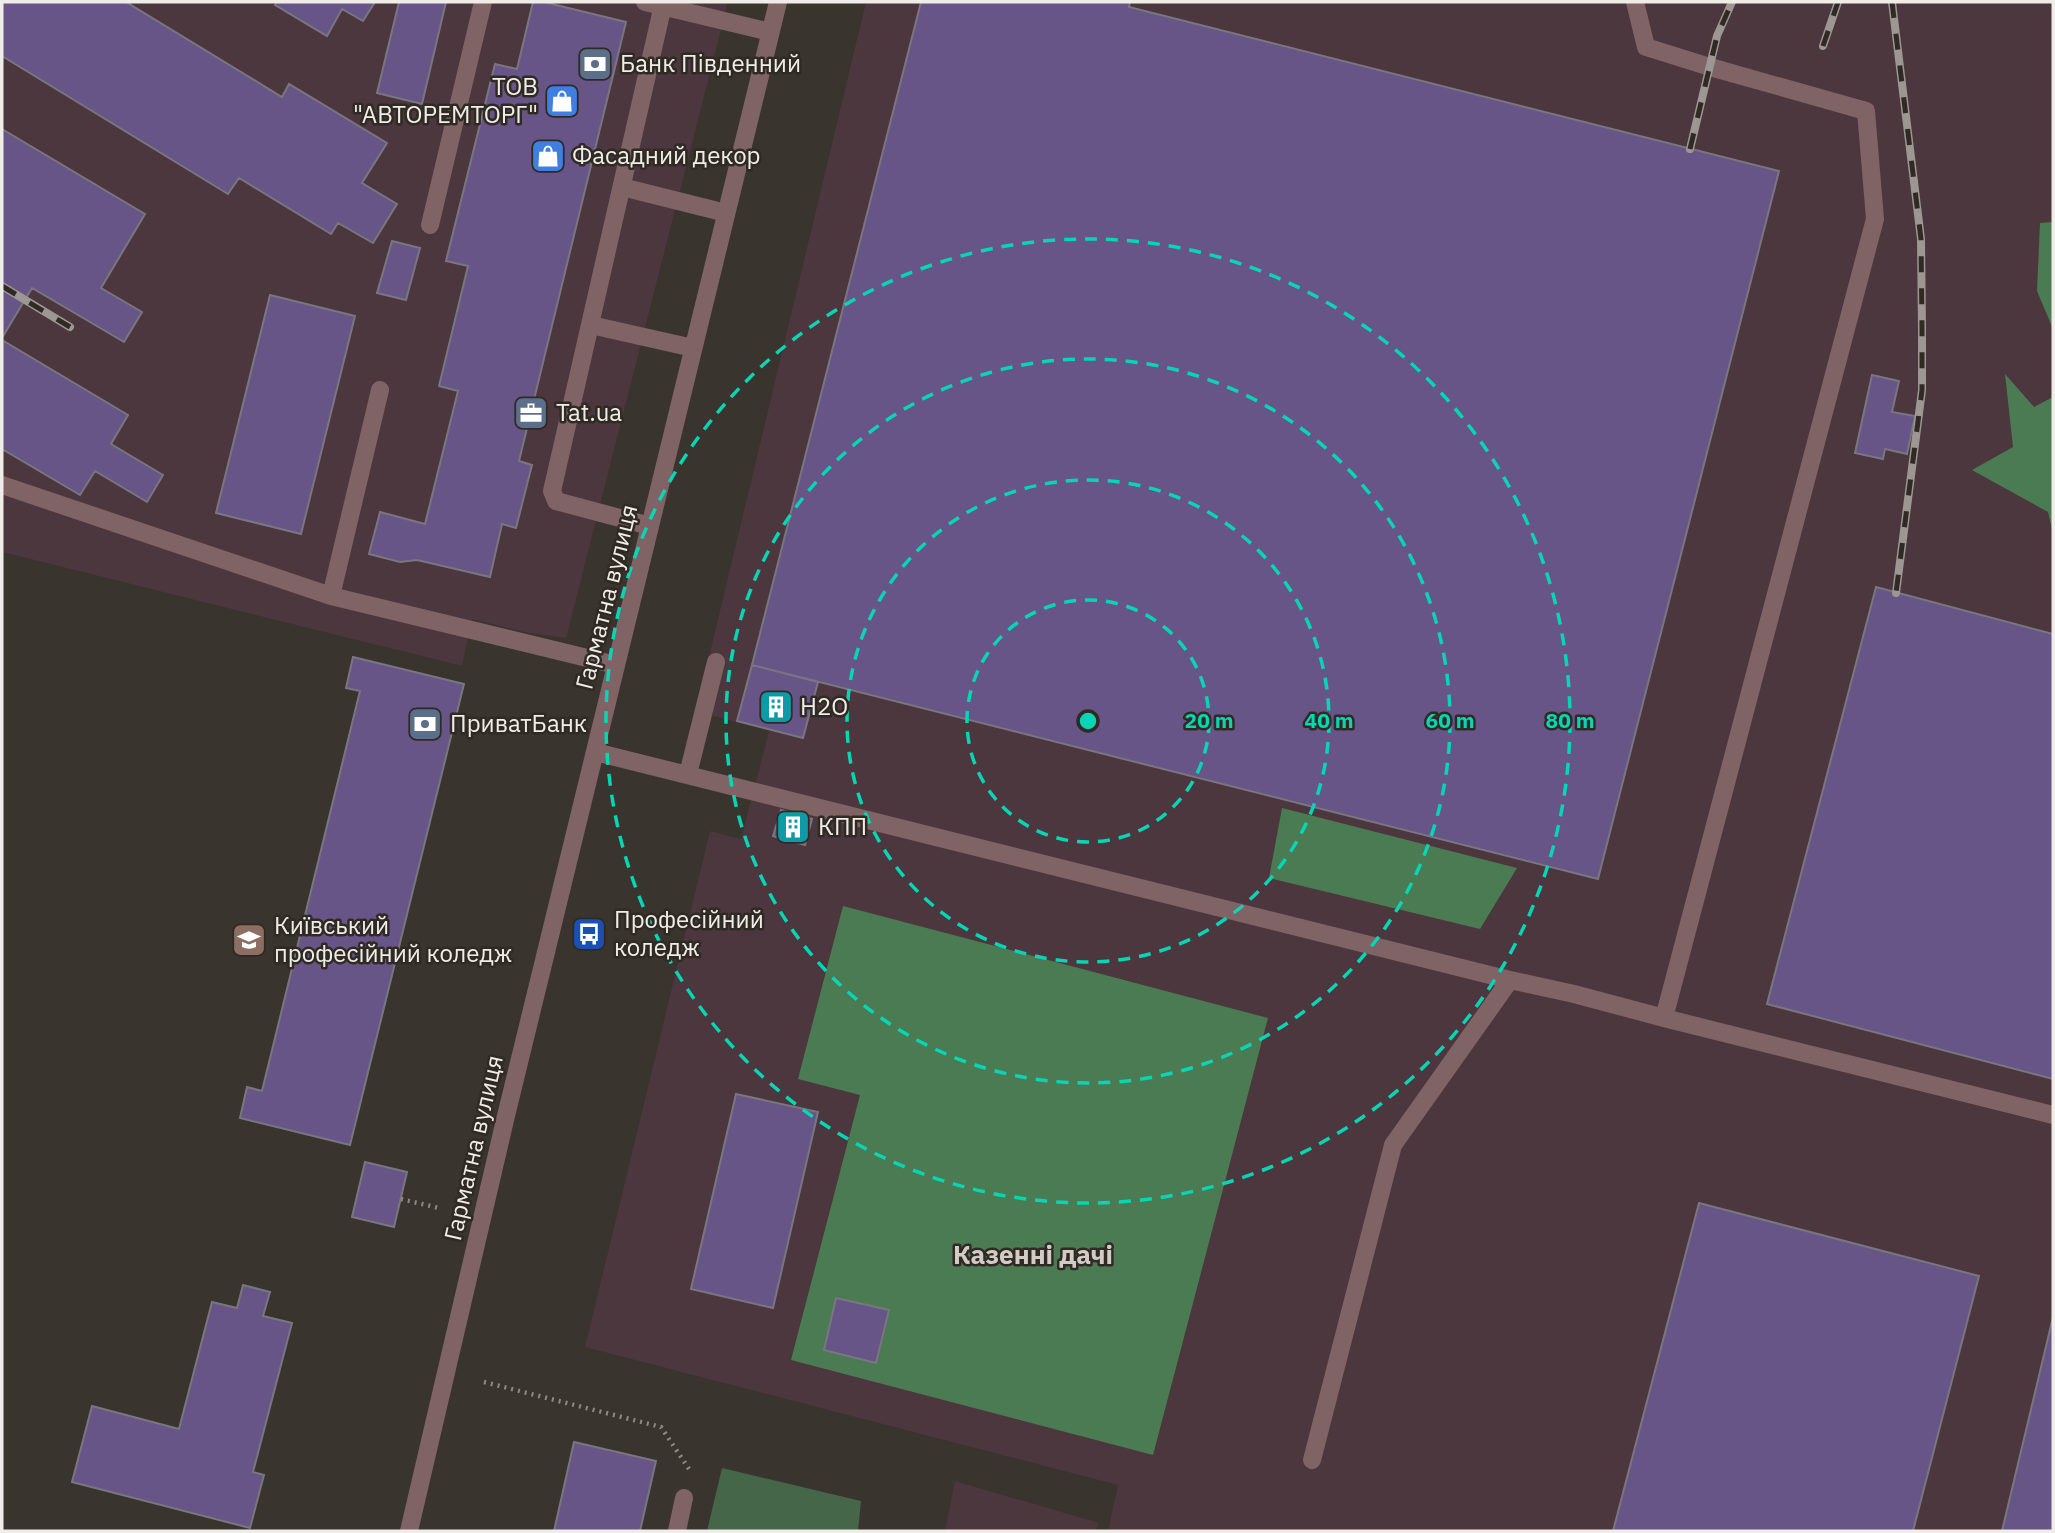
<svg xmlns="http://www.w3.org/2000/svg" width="2055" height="1533" viewBox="0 0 2055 1533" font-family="'IBM Plex Sans',sans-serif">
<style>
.industrial{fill:#4b373d}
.green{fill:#46664a}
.forest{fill:#4b7b53}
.building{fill:#675588;stroke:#79767f;stroke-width:2}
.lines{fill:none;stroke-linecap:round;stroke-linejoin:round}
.path{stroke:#8e8984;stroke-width:4.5;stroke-dasharray:2 5;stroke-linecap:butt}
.minor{stroke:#806365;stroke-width:18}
.rail-casing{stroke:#9c9792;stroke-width:8}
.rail{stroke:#302a24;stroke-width:5;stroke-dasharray:16;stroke-linecap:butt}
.ring{fill:none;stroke:#08d5b5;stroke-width:3.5;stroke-dasharray:12 9}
.labels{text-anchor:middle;stroke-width:5;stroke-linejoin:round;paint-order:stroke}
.poi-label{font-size:24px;fill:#f0ede9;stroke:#302a24;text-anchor:start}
.street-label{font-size:24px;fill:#f0ede9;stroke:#302a24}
.neighbourhood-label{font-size:26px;font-weight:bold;fill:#d3ccc4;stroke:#302a24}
.centre{fill:#08d5b5;stroke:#302a24;stroke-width:3.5}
.ring-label{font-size:21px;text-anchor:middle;font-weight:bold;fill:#08d5b5;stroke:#302a24;stroke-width:5;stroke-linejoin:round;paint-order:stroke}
</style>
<rect width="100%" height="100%" fill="#3a342e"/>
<path class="industrial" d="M2,2H728L566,638L524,632L472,619L462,666L2,552Z
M866,2H2053V1531H1108L1118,1485L585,1347L710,831L741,839L769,731L696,711Z
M955,1481L1099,1523L1095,1531H945Z"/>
<path class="green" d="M722,1468L861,1501L858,1531H707Z"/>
<path class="forest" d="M2053,222V329L2037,291L2040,223Z
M2005,374L2034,407L2053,397V533L2048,512L1972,470L2013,447Z
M1282,808L1517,868L1480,929L1269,878Z
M843,906L1268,1018L1153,1455L791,1360L860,1095L798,1079Z"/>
<path class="building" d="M2,2H126L282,97L289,84L387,143L362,183L397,204L373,243L338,223L331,234L239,178L228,194L2,56Z
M277,2H375L363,21L342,9L327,36L275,5Z
M399,2H446L422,104L377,93Z
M533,2H544L626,22L519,461L532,465L516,528L502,524L490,577L417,560L400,562L369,554L380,512L425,524L458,391L439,386L468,266L446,261L495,64L517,69Z
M921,2H1130L1129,7L1779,171L1598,879L752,665Z
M2,129L145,214L101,288L142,312L124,342L32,288L2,338Z
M392,241L420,248L406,300L377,293Z
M270,295L355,316L301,534L216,513Z
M2,340L128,415L111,444L163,475L147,502L95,471L80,495L2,449Z
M1872,375L1899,381L1892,412L1915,416L1907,454L1885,449L1883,459L1855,453Z
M1876,587L2053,634V1079L1767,1004Z
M353,657L464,684L350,1145L240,1118L247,1087L262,1091L360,691L346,688Z
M752,665L818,682L803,738L737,721Z
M781,810L812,819L805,845L773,836Z
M736,1094L818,1112L773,1308L691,1289Z
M365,1162L407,1172L394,1227L352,1217Z
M1699,1203L1979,1276L1913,1531H1613Z
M243,1285L270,1292L263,1316L292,1323L253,1472L264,1475L250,1528L72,1482L92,1406L179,1429L212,1302L237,1308Z
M836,1298L889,1310L876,1363L824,1350Z
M2053,1317V1531H2002Z
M574,1442L656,1461L640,1531H554Z"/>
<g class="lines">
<path class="path" d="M401,1199L439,1208
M484,1382L661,1427L689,1469"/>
<path class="minor" d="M645,2L770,32
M1635,2L1646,47L1710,67L1866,111L1875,219L1664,1018
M622,187L726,213
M430,225L483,2
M591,325L693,348
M380,390L331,596L616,665
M2,485L331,596
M650,526L556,501L552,491L663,5
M595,752L1510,980L1574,994L1664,1018L2053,1115
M688,774L716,662
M1312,1460L1393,1145L1510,980
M409,1531L505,1120L778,2
M677,1531L684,1498"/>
<g class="rail-casing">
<path id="rail" d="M1892,2L1921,239L1922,329V390L1896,593
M1823,46L1838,2
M1690,149L1717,36L1732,2
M2,286L70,327"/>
</g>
<use href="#rail" class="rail"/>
</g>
<g class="ring">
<circle cx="1088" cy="721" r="121"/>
<circle cx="1088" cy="721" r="241"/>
<circle cx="1088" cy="721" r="362"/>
<circle cx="1088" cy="721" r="482"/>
</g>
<defs>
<g id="bank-square" transform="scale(1.75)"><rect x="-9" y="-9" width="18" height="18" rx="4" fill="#5c6f8a" stroke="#302a24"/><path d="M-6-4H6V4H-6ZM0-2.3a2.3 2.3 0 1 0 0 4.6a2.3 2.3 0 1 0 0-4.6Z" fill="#fff"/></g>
<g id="shop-square" transform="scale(1.75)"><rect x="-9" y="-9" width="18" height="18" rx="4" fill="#3f7fe0" stroke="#302a24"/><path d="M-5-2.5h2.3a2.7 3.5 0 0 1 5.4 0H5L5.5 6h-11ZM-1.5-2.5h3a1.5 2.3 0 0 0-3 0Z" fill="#fff"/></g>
<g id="office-square" transform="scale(1.75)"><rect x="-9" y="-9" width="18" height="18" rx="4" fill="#5c6f8a" stroke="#302a24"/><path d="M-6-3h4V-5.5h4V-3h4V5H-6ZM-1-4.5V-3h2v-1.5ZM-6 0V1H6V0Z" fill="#fff"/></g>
<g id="building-square" transform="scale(1.75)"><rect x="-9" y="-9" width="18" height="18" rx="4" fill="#0f9aa8" stroke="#302a24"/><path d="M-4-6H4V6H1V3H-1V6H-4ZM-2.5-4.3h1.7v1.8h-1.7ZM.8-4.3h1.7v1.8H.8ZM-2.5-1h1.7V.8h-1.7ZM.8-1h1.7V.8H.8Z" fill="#fff"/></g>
<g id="bus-square" transform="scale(1.75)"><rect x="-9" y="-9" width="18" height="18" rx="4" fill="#1a4fb4" stroke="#302a24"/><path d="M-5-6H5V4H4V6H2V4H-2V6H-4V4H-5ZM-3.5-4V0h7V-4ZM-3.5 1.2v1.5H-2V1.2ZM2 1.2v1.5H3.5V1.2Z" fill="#fff"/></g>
<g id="university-square" transform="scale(1.75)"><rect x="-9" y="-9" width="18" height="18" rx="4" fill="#8d6e63" stroke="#302a24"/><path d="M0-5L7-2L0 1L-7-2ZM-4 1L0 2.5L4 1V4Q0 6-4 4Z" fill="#fff"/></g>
</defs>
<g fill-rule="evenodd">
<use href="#bank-square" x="595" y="64"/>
<use href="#shop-square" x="562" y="101"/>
<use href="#shop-square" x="548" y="156"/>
<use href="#office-square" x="531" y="413"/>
<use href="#building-square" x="776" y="707"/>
<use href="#bank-square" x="425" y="724"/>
<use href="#building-square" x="793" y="827"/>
<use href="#bus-square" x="589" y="934"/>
<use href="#university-square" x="249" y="940"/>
</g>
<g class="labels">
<g class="poi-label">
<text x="620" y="72">Банк Південний</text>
<text x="538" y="95" text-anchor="end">ТОВ<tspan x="538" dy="28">"АВТОРЕМТОРГ"</tspan></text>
<text x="572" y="164">Фасадний декор</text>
<text x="556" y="421">Tat.ua</text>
<text x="800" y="715">H2O</text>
<text x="450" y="732">ПриватБанк</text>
<text x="818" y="835">КПП</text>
<text x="614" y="928">Професійний<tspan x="614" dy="28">коледж</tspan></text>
<text x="274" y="934">Київський<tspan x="274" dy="28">професійний коледж</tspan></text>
</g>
<g class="street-label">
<text transform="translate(607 597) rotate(-76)" y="8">Гарматна вулиця</text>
<text transform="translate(474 1148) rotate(-77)" y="8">Гарматна вулиця</text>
</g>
<g class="neighbourhood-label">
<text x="1033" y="1264">Казенні дачі</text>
</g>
</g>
<circle cx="1088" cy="721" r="10" class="centre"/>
<g class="ring-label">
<text x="1209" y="728">20 m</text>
<text x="1329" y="728">40 m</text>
<text x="1450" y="728">60 m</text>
<text x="1570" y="728">80 m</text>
</g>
<rect width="2055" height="1533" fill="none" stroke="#f0ede9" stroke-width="7"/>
</svg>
